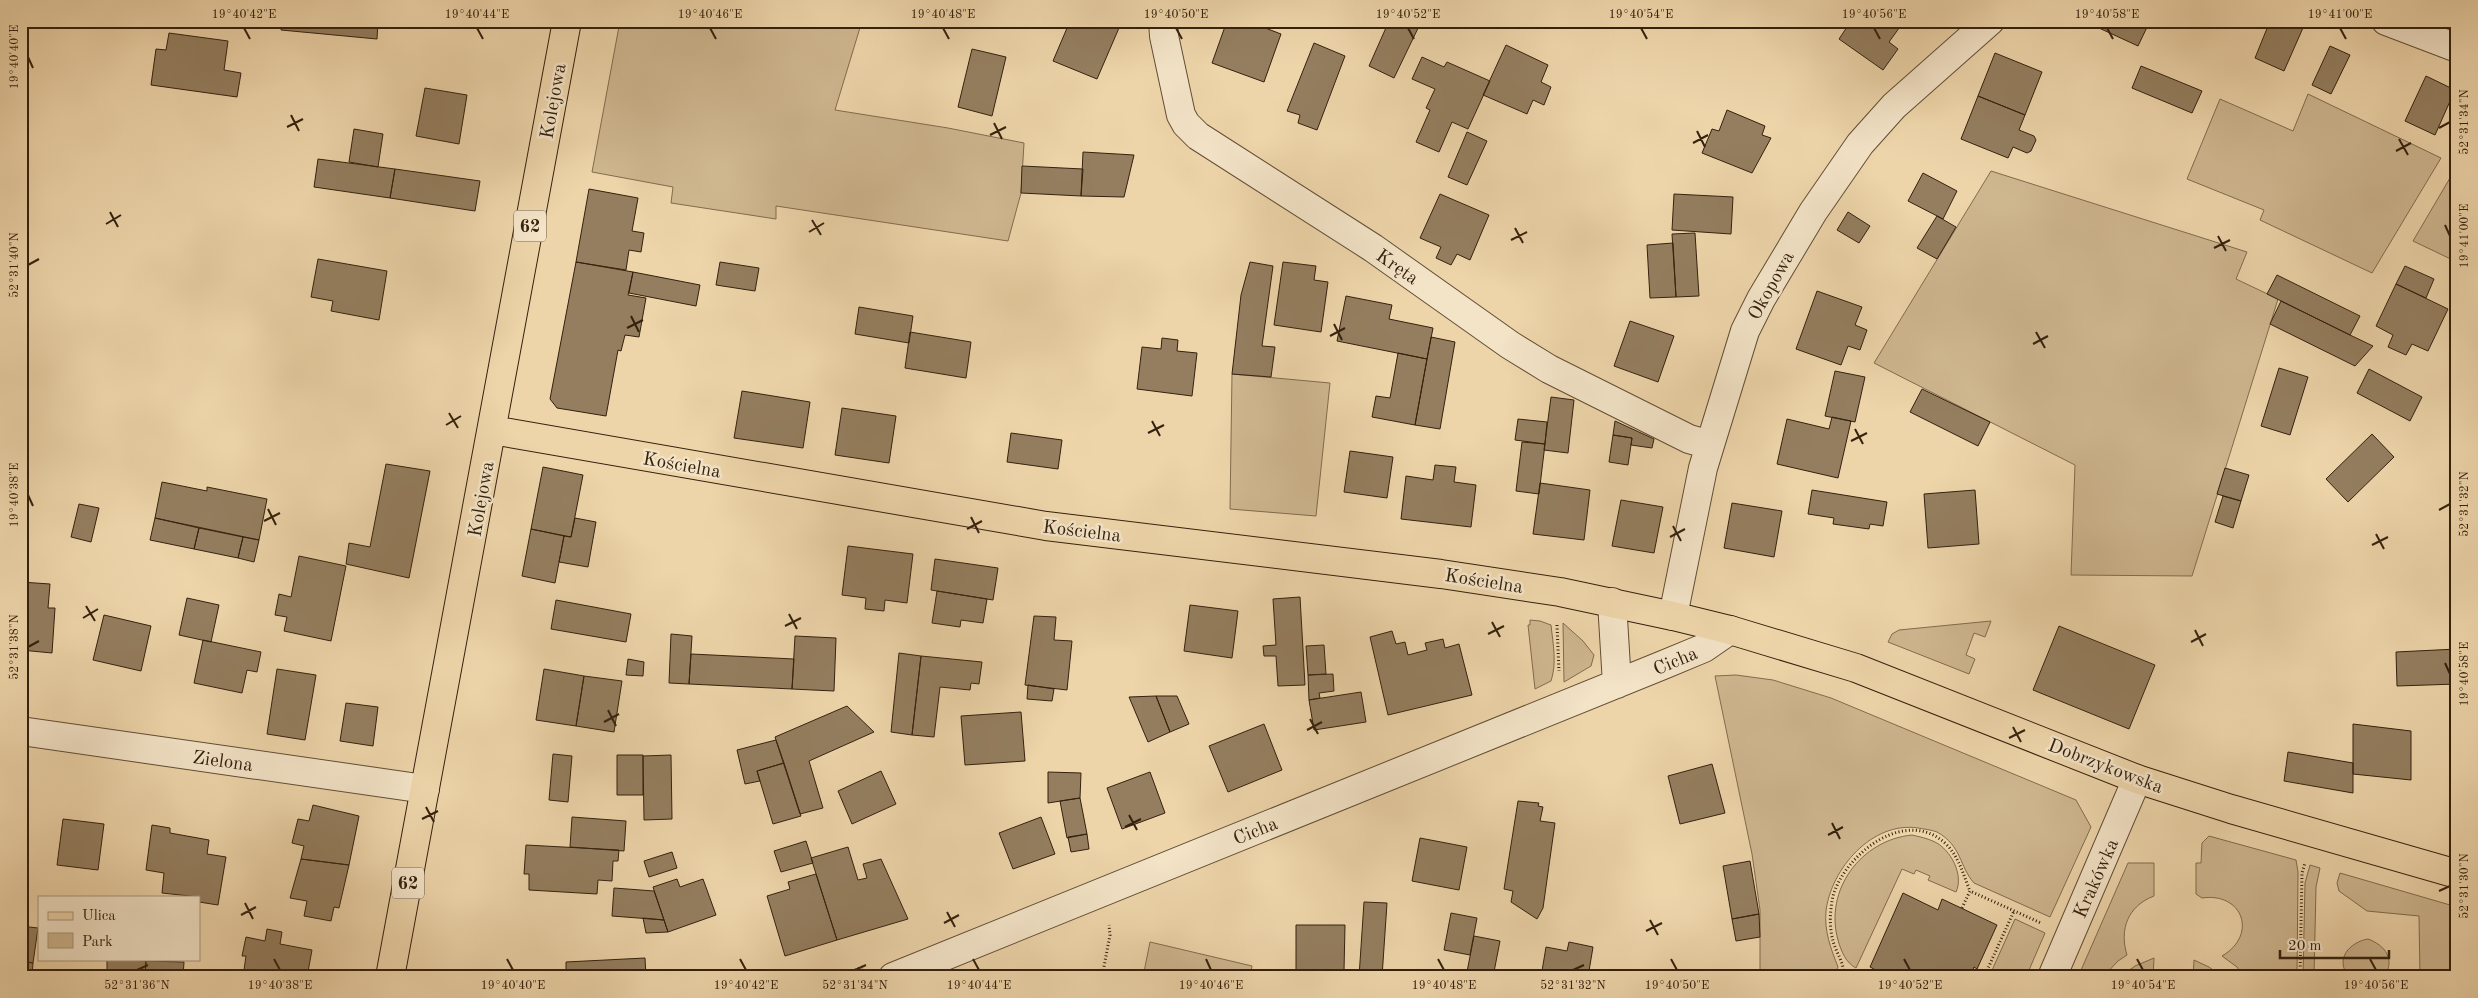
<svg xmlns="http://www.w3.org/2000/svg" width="2478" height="998" viewBox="0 0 2478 998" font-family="'Old Standard TT',serif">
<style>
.green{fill:#ceb68f;stroke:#816c4e}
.building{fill:#947e5f;stroke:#34210e}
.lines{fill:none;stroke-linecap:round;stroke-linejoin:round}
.minor-casing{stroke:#624e35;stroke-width:30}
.major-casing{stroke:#34210e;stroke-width:30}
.path{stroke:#34210e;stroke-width:3;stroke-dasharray:1 2.5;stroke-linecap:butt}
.minor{stroke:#f3e3c7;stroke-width:28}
.major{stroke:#edd4a9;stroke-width:28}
.ticks{fill:none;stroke:#34210e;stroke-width:2}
.labels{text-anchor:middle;stroke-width:5;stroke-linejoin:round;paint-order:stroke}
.shield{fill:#f3e3c7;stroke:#6d5b46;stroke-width:1}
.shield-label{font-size:18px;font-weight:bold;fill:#34210e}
.street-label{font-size:19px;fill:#34210e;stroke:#f3e3c7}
.neatline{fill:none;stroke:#34210e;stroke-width:2}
.ticks-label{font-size:12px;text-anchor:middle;fill:#34210e}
</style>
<rect width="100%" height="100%" fill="#edd4a9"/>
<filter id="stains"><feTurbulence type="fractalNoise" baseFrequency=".004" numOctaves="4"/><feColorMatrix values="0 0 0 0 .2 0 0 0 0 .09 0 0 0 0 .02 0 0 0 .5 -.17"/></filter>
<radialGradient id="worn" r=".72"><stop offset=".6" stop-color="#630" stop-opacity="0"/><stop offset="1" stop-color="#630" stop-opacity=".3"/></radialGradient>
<path class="green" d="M620,21H862L835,110L948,128L1024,143L1021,193L1008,241L776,206V219L671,203L673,187L592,172Z
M2308,94L2441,158L2372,273L2260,220L2264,210L2187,179L2220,99L2293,131Z
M2457,166V262L2413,241Z
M1991,171L2247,252L2236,279L2278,299L2192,576L2071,575L2075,465L1874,363Z
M1232,374L1330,383L1316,516L1230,509Z
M1530,620L1540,621L1551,625C1553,644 1557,663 1551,681L1535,689L1528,625H1530Z
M1991,621L1985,637L1974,633L1966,655L1975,659L1969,674L1888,642L1892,634L1899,630Z
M1563,623L1583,641L1594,655L1591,666L1564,682Z
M1736,675L1773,680L1831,698L2076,800L2091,827L2050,917L1974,883C1959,866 1962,846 1937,832C1932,830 1924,829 1918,828C1872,821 1831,869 1826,911C1824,931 1831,949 1838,967L1833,977H1760V910L1752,854L1715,676Z
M1912,835C1920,837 1927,838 1935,842C1951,850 1964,875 1956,892L1928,880L1930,876L1916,870L1914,874L1902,869L1856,968C1846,963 1841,951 1838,940C1824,890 1861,840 1912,835Z
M2209,836L2296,860L2298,872L2297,977H2244L2237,967L2222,956C2258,935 2243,892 2202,898L2196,894V863H2201L2202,843Z
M2128,863H2154V896C2128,906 2119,929 2127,955L2118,961L2103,977H2078Z
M2310,865L2320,868L2316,887L2314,977H2303L2305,883Z
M2340,873L2457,907V977H2420L2419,916L2367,911L2339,891L2337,883Z
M2015,919L2045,933L2026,977H1989Z
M2368,939C2385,945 2396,960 2384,977H2349C2334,959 2350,942 2368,939Z
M1150,942L1252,966L1250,977H1143Z
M2154,958L2153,977H2120L2135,966Z
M2194,960L2209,967L2222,977H2193Z"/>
<path class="building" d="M281,21H378L377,39L281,30Z
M1070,21H1122L1097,79L1053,61Z
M1227,21H1247L1281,34L1264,82L1212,63Z
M1389,21L1421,22L1394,78L1369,66Z
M1851,21H1897L1902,24L1889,42L1898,49L1883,70L1839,39Z
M2102,21H2150L2138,46L2099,28Z
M2270,21H2306L2284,71L2255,58Z
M169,33L228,41L224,70L241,73L237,97L151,85L156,49L166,50Z
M1314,43L1345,56L1317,130L1298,123L1300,115L1287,111Z
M1506,45L1548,65L1541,82L1551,87L1544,105L1533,100L1527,114L1483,95Z
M2330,46L2350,55L2331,94L2312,85Z
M972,49L1006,57L992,116L958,107Z
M1995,53L2042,72L2025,115L1978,96Z
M1422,57L1444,67L1447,62L1490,81L1468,129L1452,122L1439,152L1416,142L1430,110L1426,108L1435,89L1412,79Z
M2141,66L2202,91L2192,113L2132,88Z
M2426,76L2455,90L2435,135L2405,121Z
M425,88L467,95L459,144L416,136Z
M1978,96L2025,115L2019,130L2034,136L2036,140L2031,151L2027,153L2013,147L2008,158L1961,139Z
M1727,110L1765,126L1762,135L1771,138L1752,173L1702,153L1712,129L1719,131Z
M354,129L383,134L378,167L349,162Z
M1467,132L1487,141L1467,185L1448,177Z
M1083,152L1134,155L1124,197L1081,196Z
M318,159L395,169L390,198L314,187Z
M1022,166L1083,169L1081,196L1021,193Z
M395,169L480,181L475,211L390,198Z
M1923,173L1957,191L1943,219L1908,201Z
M589,189L638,198L632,231L644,233L641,252L629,250L626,270L576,262Z
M1440,194L1489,215L1470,260L1457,254L1451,265L1436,258L1441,247L1420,238Z
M1674,194L1733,197L1731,234L1672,230Z
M1848,212L1870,226L1859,243L1837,230Z
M1937,216L1956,227L1937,259L1917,248Z
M1695,233L1699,296L1676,297L1672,234Z
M1673,243L1676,297L1650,298L1647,245Z
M318,259L387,271L379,320L331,311L333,301L311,297Z
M576,262L633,272L628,295L646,298L639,337L625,335L621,351L618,350L606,416L557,408L550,399Z
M720,262L759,268L755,291L716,285Z
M1250,262L1273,266L1262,346L1275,347L1271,377L1232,374L1241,295Z
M1283,262L1316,266L1314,280L1328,282L1321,332L1274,325Z
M2405,266L2434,279L2426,298L2396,284Z
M633,272L700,285L696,306L629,293Z
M2277,275L2360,316L2350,335L2267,294Z
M2396,284L2448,309L2428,351L2412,344L2406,355L2388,347L2393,335L2376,326Z
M1817,291L1862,307L1855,325L1867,330L1860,350L1848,346L1841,365L1796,349Z
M1346,296L1392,305L1389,319L1433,328L1427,359L1337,341Z
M2281,301L2350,335L2373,346L2355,366L2270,324Z
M859,307L913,316L909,343L855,334Z
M1630,321L1674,336L1658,382L1614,366Z
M910,332L971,342L966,378L905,368Z
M1431,337L1455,342L1440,429L1415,425Z
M1162,338L1178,340L1177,351L1197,353L1192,396L1137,389L1142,347L1161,349Z
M1398,353L1427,359L1415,425L1372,417L1376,396L1390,398Z
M2279,368L2308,377L2290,435L2261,426Z
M2369,369L2422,397L2410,421L2357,393Z
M1835,371L1865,377L1855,422L1825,416Z
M1922,389L1990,422L1978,446L1910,412Z
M742,391L810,402L803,448L734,438Z
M1551,397L1574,400L1568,453L1544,450Z
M842,408L896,416L889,463L835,455Z
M1832,417L1851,421L1838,478L1777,464L1787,419L1829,429Z
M1518,419L1547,422L1545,444L1515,440Z
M1615,421L1654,439L1652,448L1631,445L1632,438L1613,435Z
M1011,433L1062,440L1058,469L1007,462Z
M2372,434L2394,457L2348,502L2326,479Z
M1613,435L1632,438L1628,465L1609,462Z
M1522,442L1545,444L1539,494L1516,491Z
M1350,451L1393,457L1387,498L1344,492Z
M386,464L430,471L409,578L346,564L349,543L370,547Z
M1435,465L1456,467L1454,482L1476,485L1471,527L1401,519L1406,476L1433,480Z
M543,467L583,475L571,537L531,529Z
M2225,468L2249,475L2241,501L2217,494Z
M162,482L207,491V487L267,499L259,540L155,518Z
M1540,483L1590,490L1584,540L1533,534Z
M1812,490L1887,502L1883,526L1870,524L1869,529L1833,524L1834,518L1808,514Z
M1975,490L1979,544L1928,548L1924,494Z
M2223,496L2241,501L2233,528L2215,522Z
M1621,500L1663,507L1654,553L1612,546Z
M1732,503L1782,511L1774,557L1724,548Z
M79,504L99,508L91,542L71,537Z
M155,518L199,528L194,549L150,540Z
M575,518L596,522L588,567L559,562L564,536L571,537Z
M199,528L243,537L238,558L194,549Z
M531,529L564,536L555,583L522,576Z
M243,537L259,540L254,562L238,558Z
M848,546L913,554L907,603L885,600L884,611L865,609L866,598L842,595Z
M299,556L346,566L331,641L284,631L287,617L275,615L279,594L291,597Z
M935,559L998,568L993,600L931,590Z
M21,582L50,584L48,608H55L52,653L21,650Z
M937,591L987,599L983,623L961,620L960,627L932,623Z
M1300,597L1305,685L1278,686L1276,656H1264L1263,646L1276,645L1273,599Z
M187,598L219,605L211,642L179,635Z
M556,600L631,614L626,642L551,629Z
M1190,605L1238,611L1232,658L1184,651Z
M104,615L151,626L141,671L93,660Z
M1034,616L1056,617L1054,640L1072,641L1067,690L1025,685Z
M2059,626L2155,665L2129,729L2033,690Z
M1392,631L1396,644L1405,642L1408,655L1427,650L1425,643L1443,639L1445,648L1459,644L1472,695L1388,715L1370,637Z
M671,634L692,636L689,684L669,683Z
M795,636L836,638L834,691L792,689Z
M203,640L261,652L257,672L247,670L242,693L194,683Z
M1324,645L1326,674L1308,675L1306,646Z
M2457,649V684L2397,686L2396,652Z
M899,653L921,656L912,735L891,732Z
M691,654L794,659L792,689L689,684Z
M921,656L982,662L979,684L971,683L970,690L940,687L934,737L912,735Z
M628,659L644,662L643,676L626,675Z
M277,669L316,675L305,740L267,734Z
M544,669L584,676L576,726L536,720Z
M1333,674L1334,691L1319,693L1320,698L1309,700L1308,675Z
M584,676L622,681L614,732L576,726Z
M1028,685L1054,689L1052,701L1027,699Z
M1361,692L1366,722L1314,730L1309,700Z
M1156,696H1177L1189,724L1170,732Z
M1156,696L1170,732L1148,742L1129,697Z
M2457,698V783H2454L2450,699Z
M346,703L378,707L373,746L340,741Z
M847,706L874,732L809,761L823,808L800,814L775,737Z
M1021,712L1025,761L965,765L961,716Z
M1264,724L1282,770L1228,792L1209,746Z
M2353,724L2411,731V780L2353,774Z
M776,740L784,763L757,771L760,781L745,784L737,750Z
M2288,752L2353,763V793L2284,781Z
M553,754L572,756L568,802L549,800Z
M617,755H643V795H617Z
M671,755L672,819L644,820L643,756Z
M784,763L801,816L773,824L757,771Z
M1712,764L1725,813L1680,824L1668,776Z
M881,771L896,804L852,824L838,791Z
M1048,772L1081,773L1080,798L1048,803Z
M1150,772L1165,813L1122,829L1107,788Z
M1080,798L1087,834L1067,838L1060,801Z
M1518,801L1539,803L1538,806L1543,807L1540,821L1555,823L1543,908L1537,919L1511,902L1513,891L1504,889Z
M313,805L359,816L349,865L301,859L304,846L292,843L298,819L309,821Z
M572,817L626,821L624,851L570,847Z
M1041,817L1055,854L1013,869L999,833Z
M63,819L104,824L98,870L57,865Z
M152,825L170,828V833L209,840L207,854L226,857L218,905L199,902V897L162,893L164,873L146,870Z
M1087,834L1089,849L1071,852L1068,837Z
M1420,838L1467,847L1459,890L1412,881Z
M806,841L813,863L781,872L774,851Z
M526,845L619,850L618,861H613L612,881L598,880L597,894L529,890V874H524Z
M848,847L858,880L867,878L863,864L881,859L908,919L837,940L811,858Z
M672,852L677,868L649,877L644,861Z
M301,859L349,865L339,908L334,907L331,921L304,916L307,901L290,898Z
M1750,861L1759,914L1732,919L1723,866Z
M816,874L837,940L785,956L767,896L790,889L788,882Z
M677,879L680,887L703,879L716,915L668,932L653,887Z
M614,888L654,891L664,920L612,916Z
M1903,893L1938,910L1942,899L1997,925L1977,969L1974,967L1970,977H1870L1874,969L1870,967Z
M1364,902L1387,903L1382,977H1359Z
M1451,913L1477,918L1470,955L1444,950Z
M1759,914L1760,937L1736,941L1732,919Z
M643,918L664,920L668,932L646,933Z
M1296,925H1345L1344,971L1327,970V977H1296Z
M21,926L38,928L33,963L21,961Z
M267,929L282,932L280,944L312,950L307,977H243L246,956H242L246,937L265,941Z
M1474,936L1500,941L1493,977H1466Z
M1569,942L1593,947L1588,977H1541L1546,947L1567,951Z
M645,958L646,977H566V962Z
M107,959L146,961L145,977H107Z
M21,961L33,963L32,977L21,976Z
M146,961L184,962L183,977H145Z"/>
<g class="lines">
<g class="minor-casing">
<path id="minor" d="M1163,21L1164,36L1181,115L1186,124L1198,136L1373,248L1510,345L1549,369L1689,439L1710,445
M2386,21L2457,48
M1612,602L1617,684
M1673,616L1703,468L1745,331L1761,299L1813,212L1860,144L1894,106L1990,21
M21,731L425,789
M893,977L1663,665L1704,648L1730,630
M2052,977L2137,779"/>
</g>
<g class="major-casing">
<path id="major" d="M492,430L1046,526L1441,574L1560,592L1673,616L1730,630L1856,668L2137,779L2231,809L2457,874
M390,977L567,21"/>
</g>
<path class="path" d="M1557,625L1559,671
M1962,908L1970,891L2041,923
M839,977L862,967
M1102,977L1110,935L1109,925
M1843,977C1846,965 1836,953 1833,941C1829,927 1830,910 1833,896C1845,854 1906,806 1946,844C1959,857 1963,874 1970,891
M1984,977L2014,911
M2300,977L2302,873L2305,863"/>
<use href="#minor" class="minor"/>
<use href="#major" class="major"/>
</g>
<path class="ticks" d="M244,28L250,39M477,28L483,39M710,28L716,39M943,28L949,39M1176,28L1182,39M1408,28L1414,39M1641,28L1647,39M1874,28L1880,39M2107,28L2113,39M2340,28L2346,39M28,57L33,68M291,115L299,131M994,123L1002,139M287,127L303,119M2439,128L2450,122M1697,131L1705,147M990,135L1006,127M2399,139L2408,155M1693,143L1708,135M2396,151L2411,143M110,212L118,227M812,220L821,235M106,224L121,215M2445,225L2450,236M1515,228L1523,243M809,232L824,223M2218,236L2226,251M1511,240L1527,232M2214,248L2230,240M28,265L39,259M631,316L639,332M1334,324L1342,340M627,328L643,320M2036,332L2045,348M1330,336L1345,328M2033,344L2048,336M449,413L458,428M1152,421L1160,436M446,425L461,416M1855,429L1863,444M1148,433L1164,425M1851,441L1867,433M28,495L33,506M268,509L276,525M2439,510L2450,504M971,517L979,533M264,521L280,513M1673,526L1681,541M967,529L982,521M2376,534L2384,549M1670,537L1685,529M2372,545L2388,537M86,606L95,621M789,614L797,629M83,618L98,609M1492,622L1500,637M785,626L801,618M2195,630L2203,646M1488,634L1504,626M2191,642L2206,634M28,647L39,641M2445,663L2450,674M608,710L616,726M1310,719L1318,734M604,722L619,714M2013,727L2021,742M1307,730L1322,722M2009,738L2025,730M426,807L434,822M1129,815L1137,830M422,819L438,811M1832,823L1840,839M1125,827L1141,819M1828,835L1843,827M2439,891L2450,886M245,903L253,919M947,912L955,927M241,915L256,907M1650,920L1658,935M944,923L959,915M1646,931L1662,923M274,959L280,970M507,959L513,970M740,959L746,970M973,959L979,970M1206,959L1211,970M1438,959L1444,970M1671,959L1677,970M1904,959L1910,970M2137,959L2143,970M2370,959L2376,970M137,970L148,965M855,970L866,965M1573,970L1584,965"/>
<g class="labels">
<g class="shield">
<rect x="514" y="210.5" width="32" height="31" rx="4"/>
<rect x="392" y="867.5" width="32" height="31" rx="4"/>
</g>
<g class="shield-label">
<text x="530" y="232">62</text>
<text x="408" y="889">62</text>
</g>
<g class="street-label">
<text transform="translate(552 101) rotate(-80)" y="7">Kolejowa</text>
<text transform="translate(1398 266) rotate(35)" y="7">Kręta</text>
<text transform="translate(1770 285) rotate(-61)" y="7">Okopowa</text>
<text transform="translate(682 464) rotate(10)" y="7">Kościelna</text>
<text transform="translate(480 499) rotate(-80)" y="7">Kolejowa</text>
<text transform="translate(1082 530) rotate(7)" y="7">Kościelna</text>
<text transform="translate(1484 580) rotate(9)" y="7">Kościelna</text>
<text transform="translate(1675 660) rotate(-23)" y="7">Cicha</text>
<text transform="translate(223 760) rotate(8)" y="7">Zielona</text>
<text transform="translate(2106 765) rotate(21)" y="7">Dobrzykowska</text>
<text transform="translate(1255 830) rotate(-22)" y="7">Cicha</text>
<text transform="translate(2095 878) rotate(-66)" y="7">Krakówka</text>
</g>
</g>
<rect width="2478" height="998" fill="none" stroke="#edd4a9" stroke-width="55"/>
<rect x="38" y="896" width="162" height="65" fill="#f3e3c7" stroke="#a7957d"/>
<rect x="48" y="912" width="25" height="8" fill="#edd4a9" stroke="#a7957d"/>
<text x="82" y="920" font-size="15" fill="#34210e">Ulica</text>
<rect x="48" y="933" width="25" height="15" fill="#ceb68f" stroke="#a7957d"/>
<text x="82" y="946" font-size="15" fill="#34210e">Park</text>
<path d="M2280 950v8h109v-8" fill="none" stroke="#34210e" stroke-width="2.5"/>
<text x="2288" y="950" font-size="15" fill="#34210e" stroke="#f3e3c7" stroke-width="4" paint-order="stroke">20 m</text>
<rect x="28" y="28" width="2422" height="942" class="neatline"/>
<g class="ticks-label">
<text x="244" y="18">19°40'42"E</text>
<text x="477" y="18">19°40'44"E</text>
<text x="710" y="18">19°40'46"E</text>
<text x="943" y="18">19°40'48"E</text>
<text x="1176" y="18">19°40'50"E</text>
<text x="1408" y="18">19°40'52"E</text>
<text x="1641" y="18">19°40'54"E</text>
<text x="1874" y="18">19°40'56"E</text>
<text x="2107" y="18">19°40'58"E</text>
<text x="2340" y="18">19°41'00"E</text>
<text transform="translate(14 57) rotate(-90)" y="4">19°40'40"E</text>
<text transform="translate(2464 122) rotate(-90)" y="4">52°31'34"N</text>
<text transform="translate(2464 236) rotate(-90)" y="4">19°41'00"E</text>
<text transform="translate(14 265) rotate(-90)" y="4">52°31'40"N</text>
<text transform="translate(14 495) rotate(-90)" y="4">19°40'38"E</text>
<text transform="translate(2464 504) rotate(-90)" y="4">52°31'32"N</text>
<text transform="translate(14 647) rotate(-90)" y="4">52°31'38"N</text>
<text transform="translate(2464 674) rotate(-90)" y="4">19°40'58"E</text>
<text transform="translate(2464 886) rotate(-90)" y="4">52°31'30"N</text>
<text x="137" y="989">52°31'36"N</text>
<text x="280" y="989">19°40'38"E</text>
<text x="513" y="989">19°40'40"E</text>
<text x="746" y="989">19°40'42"E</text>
<text x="855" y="989">52°31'34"N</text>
<text x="979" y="989">19°40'44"E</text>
<text x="1211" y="989">19°40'46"E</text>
<text x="1444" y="989">19°40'48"E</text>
<text x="1573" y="989">52°31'32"N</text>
<text x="1677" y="989">19°40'50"E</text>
<text x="1910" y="989">19°40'52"E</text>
<text x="2143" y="989">19°40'54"E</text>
<text x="2376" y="989">19°40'56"E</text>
</g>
<rect width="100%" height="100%" filter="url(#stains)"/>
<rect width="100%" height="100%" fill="url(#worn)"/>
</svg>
